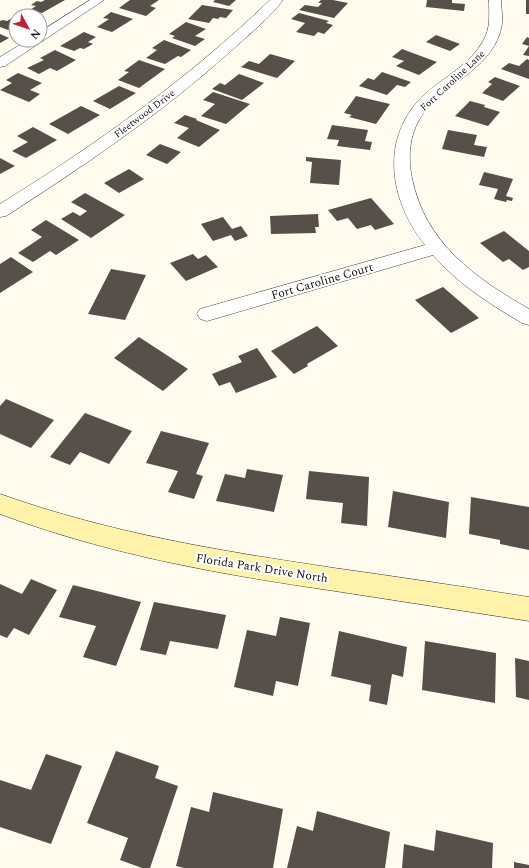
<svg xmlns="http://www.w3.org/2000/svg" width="529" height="868" viewBox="0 0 529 868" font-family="Spectral,serif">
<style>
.building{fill:#574f4a}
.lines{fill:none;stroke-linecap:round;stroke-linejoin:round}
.street-casing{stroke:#414141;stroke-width:1}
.secondary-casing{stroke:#303030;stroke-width:1}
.street{fill:#fff;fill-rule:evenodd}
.secondary{fill:#fff3aa;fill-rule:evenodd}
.labels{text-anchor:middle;stroke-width:4;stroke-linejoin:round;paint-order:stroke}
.far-street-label{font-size:10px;fill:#0e0e0e;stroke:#fff}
.street-label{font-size:12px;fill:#0e0e0e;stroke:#fff}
</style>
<rect width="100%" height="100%" fill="#fffbef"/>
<path class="building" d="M45,0H65L42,13L30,10L36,6L31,5L37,1L41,2Z
M130,0H159L150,6L156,8L146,16L119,8Z
M215,0H236L229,6L213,2Z
M321,0H333L348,3L334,18L299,10L305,5L318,7L322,3H318Z
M427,0H452V3L465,4L464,11L426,7Z
M526,0H529V14H526Z
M202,5L233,10L226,18L220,17L218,19L213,18L209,23L188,19Z
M111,12L133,19L112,32L97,27L109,19L103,18Z
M21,13L31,16H16V28L11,31L0,27V21L3,20L7,21Z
M299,13L329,21L326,23L333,25L324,34L318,32L314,36L296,32L305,23L291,19Z
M186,22L206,29L195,36L205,39L195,46L172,38L175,36L169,34Z
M84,32L96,37L88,42L93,44L84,49L80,48L74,51L60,46Z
M0,34L9,38L0,43Z
M436,35L460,44L450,51L426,42Z
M527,37L529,38V56L523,55L529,46L522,44Z
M164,40L191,50L181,57L178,56L165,64L146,58L157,50L152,48Z
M402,49L437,62L419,75L396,66L404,61L392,57Z
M55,50L76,60L57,71L50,68L39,74L27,68L44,60L40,58Z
M270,54L295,61L277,78L241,67L249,61L259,64Z
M527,59L529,60V79L501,69L509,63L519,66Z
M139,60L165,69L139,88L118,80L129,72L124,71Z
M382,72L411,82L405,87L397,85L387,95L359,86L368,78L374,80Z
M18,73L42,83L30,90L40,94L29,102L0,90L12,83L6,80Z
M239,74L264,83L242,100L212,89L220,83L225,85Z
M495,77L520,86L503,101L482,93L492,84L488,82Z
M119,86L136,93L110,109L93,101Z
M213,92L250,104L226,124L201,116L215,104L203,100Z
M356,96L390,104L376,124L349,117L352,115L344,113Z
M470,101L485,105L484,107L500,112L488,126L455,116Z
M81,106L100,115L68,134L49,124Z
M185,115L197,119L196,120L220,130L199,147L177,138L189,128L174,123Z
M332,125L368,130L365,141L372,142L370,150L337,146L339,140L327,139Z
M33,127L57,140L26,158L12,151L28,142L17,136Z
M448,130L477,135L474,145L487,147L484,157L442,149Z
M160,144L181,152L167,164L146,155Z
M306,157L341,160L339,185L310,183L312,162L306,161Z
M0,158L15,166L0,174Z
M129,169L144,179L119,193L104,183Z
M484,172L513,179L506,196L513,198L512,201L507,200L506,202L494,199L498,189L479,185Z
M85,193L125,215L91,238L61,219L73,212L80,216L87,211L71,202Z
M371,198L394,224L375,230L371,225L357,229L348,218L337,221L328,210Z
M318,214L319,227H315L316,233L271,234L270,216Z
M223,217L232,229L241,226L248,236L235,241L231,235L213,241L201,224Z
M46,220L79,240L56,255L50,251L33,262L18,253L42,237L31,230Z
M504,231L529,251V267L523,270L509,259L503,262L480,243Z
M193,254L198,259L206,255L218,267L186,281L170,263Z
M11,257L33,272L0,293V264Z
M111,269L146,275L125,320L88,314Z
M443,287L479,318L451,333L415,300Z
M317,326L338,346L307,364L308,366L294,374L271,351Z
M139,337L188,369L163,391L114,358Z
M257,348L277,377L236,393L230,382L219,386L212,374L242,362L238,356Z
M6,399L54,420L31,448L0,434V406Z
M85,413L132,431L109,464L80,452L70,465L50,457Z
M161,431L209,443L196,474L203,476L194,499L168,492L178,471L146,463Z
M247,469L283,475L274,512L216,501L225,474L245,478Z
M309,471L369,477L367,526L341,523L343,503L306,499Z
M393,491L449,502L446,538L388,527Z
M471,497L529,507V550L500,544V540L469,534Z
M31,579L57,590L29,635L14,628L7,638L0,635V584L22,594Z
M73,585L141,602L116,666L83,657L96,626L59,617Z
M154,602L226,615L218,649L170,641L166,655L140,650Z
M280,617L310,623L298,686L276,681L273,696L234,687L247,630L276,636Z
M339,631L407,647L403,677L392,674L387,705L369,701L371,685L331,676Z
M425,641L496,653L495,703L422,690Z
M515,658L529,661V700L516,697Z
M116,751L159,766L155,778L178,786L150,868H142L120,860L128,838L87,823Z
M46,754L82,766L51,844L0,827V780L31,790Z
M213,792L283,809L273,868H184L176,866L191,807L209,812Z
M317,811L390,832L385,868H287L297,826L313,831Z
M436,830L493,843L492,868H402L404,844L434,851Z
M514,862L529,865V868H514Z"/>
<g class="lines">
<g class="street-casing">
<path id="street" d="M90,0H104L5,66L0,67V57L28,40H40V32Z
M270,0H283C272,16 246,37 231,51C162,113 84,166 6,216L0,217V204C97,144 188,79 270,0Z
M489,0H501C501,8 503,16 502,24C496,66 448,82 425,111C410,130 407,155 412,178C425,243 475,278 529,309V325L522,323C490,304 458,284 433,255L207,321L200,319L197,314L200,309L425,245C389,200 379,137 425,94C444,77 470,65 483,41C491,28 489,15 489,0Z"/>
</g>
<g class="secondary-casing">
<path id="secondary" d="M0,494C109,533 220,551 334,568C399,577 464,587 529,597V621C464,611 400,601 335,591C219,574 110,555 0,514Z"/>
</g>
<use href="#street" class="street"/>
<use href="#secondary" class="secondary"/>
</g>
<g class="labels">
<g class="far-street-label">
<text transform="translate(452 80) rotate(-43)" y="4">Fort Caroline Lane</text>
<text transform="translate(144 113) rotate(-37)" y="4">Fleetwood Drive</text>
</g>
<g class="street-label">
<text transform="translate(322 281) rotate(-16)" y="4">Fort Caroline Court</text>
<text transform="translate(262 568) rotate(9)" y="4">Florida Park Drive North</text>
</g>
</g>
<g transform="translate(28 28) rotate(130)"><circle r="19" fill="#ffffff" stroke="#9f9f9f"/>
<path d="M0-3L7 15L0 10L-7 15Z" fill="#c3212e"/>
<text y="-6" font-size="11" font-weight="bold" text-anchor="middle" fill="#0e0e0e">N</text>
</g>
</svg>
